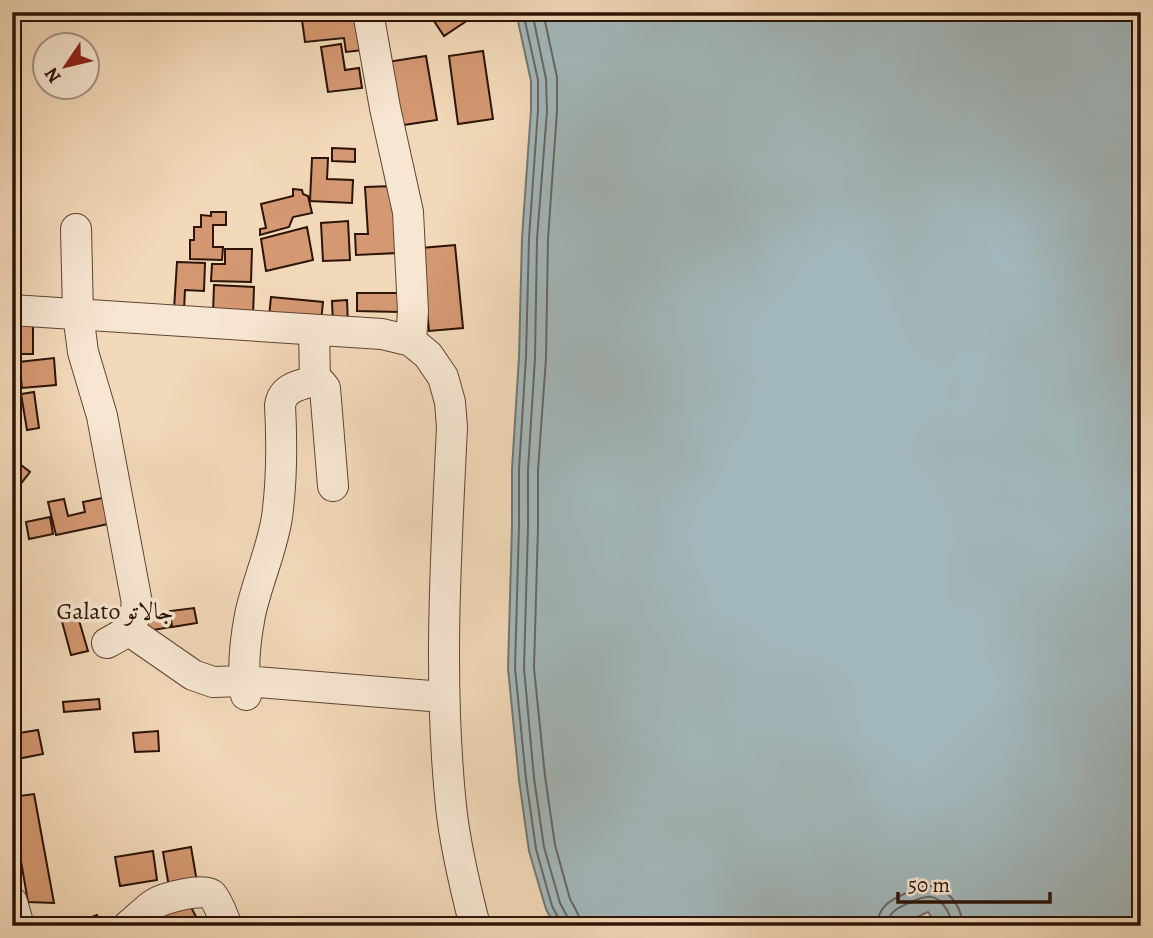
<svg xmlns="http://www.w3.org/2000/svg" width="1153" height="938" viewBox="0 0 1153 938" font-family="Alegreya,Amiri,serif">
<style>
.water{fill:#a2b7bb;stroke:#737673;stroke-width:2}
.lines{fill:none;stroke-linecap:round;stroke-linejoin:round}
.shore{stroke:#676661;stroke-width:2}
.ferry{stroke:#554d46;stroke-width:2;stroke-dasharray:9 7;stroke-linecap:butt}
.building{fill:#d49872;stroke:#2c1407;stroke-width:2}
.minor-casing{stroke:#5e4534;stroke-width:32}
.minor{stroke:#f7e6d2;stroke-width:30}
.labels{text-anchor:middle;stroke-width:7;stroke-linejoin:round;paint-order:stroke}
.quarter-label{font-size:24px;fill:#2c1407;stroke:#f7e6d2}
</style>
<rect width="100%" height="100%" fill="#f2d9b9"/>
<filter id="stains"><feTurbulence type="fractalNoise" baseFrequency=".00286" numOctaves="4"/><feColorMatrix values="0 0 0 0 .2 0 0 0 0 .09 0 0 0 0 .02 0 0 0 .5 -.17"/></filter>
<radialGradient id="worn" r=".72"><stop offset=".6" stop-color="#630" stop-opacity="0"/><stop offset="1" stop-color="#630" stop-opacity=".3"/></radialGradient>
<path class="water" d="M516,12H1141V926H938L928,912L897,926H555L546,909L529,851L519,780L508,668L512,526V469L519,357L522,238L531,110V81Z"/>
<g class="lines">
<path class="shore" d="M523,12L538,80V110L529,238L526,357L519,469V526L515,668L526,779L536,849L552,906L560,921V926
M532,12L546,79L547,111L537,239L535,358L528,470V527L524,668L534,778L544,847L560,903L568,918L569,926
M543,12L557,77V111L548,239L546,358L538,470V527L534,668L545,776L555,845L570,899L578,914L580,926
M877,926C878,908 888,901 904,894C910,891 917,887 925,886C946,884 962,906 963,926
M888,926C888,912 897,908 909,903C926,895 936,892 947,910C950,916 952,919 952,926"/>
<path class="ferry" d="M1134,926L1141,922"/>
</g>
<path class="building" d="M317,12H359L363,50L346,52L344,38L305,42L302,20L310,19L309,14Z
M428,12H467L471,18L444,36Z
M341,44L345,70L359,68L362,88L328,92L321,47Z
M483,51L493,119L458,124L449,56Z
M426,56L437,120L397,126L387,62Z
M332,148L355,149V162L332,161Z
M312,158H328L327,179L353,180L352,203L310,201Z
M394,186L398,253L356,255L355,234H368L365,187Z
M293,189L302,190L303,194L308,196L312,213L293,217L289,227L260,235V229L266,228L261,204L293,196Z
M211,212H226V225H213V247H223L222,260L190,259V240H194V227H201V215L211,216Z
M348,221L350,260L323,261L321,223Z
M307,227L313,260L266,271L261,239Z
M455,245L463,328L429,331L421,248Z
M225,249H252L251,282L211,281L212,264H225Z
M177,262L205,263L204,291L185,290L184,310L174,309Z
M214,285L254,287L253,315L213,313Z
M357,293H399V312L357,311Z
M271,297L323,302L321,322L269,317Z
M347,300L348,325H333L332,301Z
M20,323H33V354H19Z
M54,358L56,385L22,388L19,362Z
M12,391H16L19,408L12,409Z
M34,392L39,428L27,430L21,394Z
M12,458L30,472L12,495Z
M107,497L113,523L56,535L48,502L64,499L68,516L85,512L83,502Z
M50,517L53,534L29,539L26,522Z
M194,608L197,623L172,627L170,611Z
M76,610L88,651L71,655L60,614Z
M169,612L171,627L147,631L144,616Z
M99,699L100,709L64,712L63,702Z
M38,730L43,754L17,759L13,734Z
M158,731L159,751L135,752L133,733Z
M34,794L54,903L28,902L12,809V797Z
M191,847L198,888L170,893L163,852Z
M153,851L157,880L120,886L115,857Z
M185,896L201,926H168L160,908Z
M97,915L101,926H67Z"/>
<g class="lines">
<g class="minor-casing">
<path id="minor" d="M368,12L385,108L408,212L413,311L411,341
M76,229L78,314L83,352L102,416L137,603C133,629 130,631 107,643
M12,310L382,334L411,341L428,355L443,377L450,402L452,427C446,553 438,680 451,806C455,846 465,887 475,926
M315,381L321,383L325,388L333,486
M128,630L193,675L213,682L244,681L443,697
M246,695C242,668 245,641 250,615C257,582 272,550 277,517C282,480 282,442 280,405C283,387 300,385 315,381L314,330
M12,902L19,926
M128,926C137,919 145,910 154,904C163,898 205,887 212,895C219,903 223,917 227,926"/>
</g>
<use href="#minor" class="minor"/>
</g>
<g class="labels">
<g class="quarter-label">
<text x="115" y="619">Galato جالاتو</text>
</g>
</g>
<rect width="1153" height="938" fill="none" stroke="#f2d9b9" stroke-width="42"/>
<rect x="14" y="14" width="1125" height="910" fill="none" stroke="#2c1407" stroke-width="3.5"/>
<rect x="21" y="21" width="1111" height="896" fill="none" stroke="#2c1407" stroke-width="2"/>
<g transform="translate(66 66) rotate(235)"><circle r="33" fill="#f7e6d2" stroke="#a69281" stroke-width="2"/>
<path d="M0-5L12 26L0 18L-12 26Z" fill="#8f2418"/>
<text y="-10" font-size="19" font-weight="bold" text-anchor="middle" fill="#2c1407">N</text>
</g>
<path d="M898 892v10h152v-10" fill="none" stroke="#2c1407" stroke-width="3.5"/>
<text x="908" y="892" font-size="21" fill="#2c1407" stroke="#f7e6d2" stroke-width="5" paint-order="stroke">50 m</text>
<rect width="100%" height="100%" filter="url(#stains)"/>
<rect width="100%" height="100%" fill="url(#worn)"/>
</svg>
